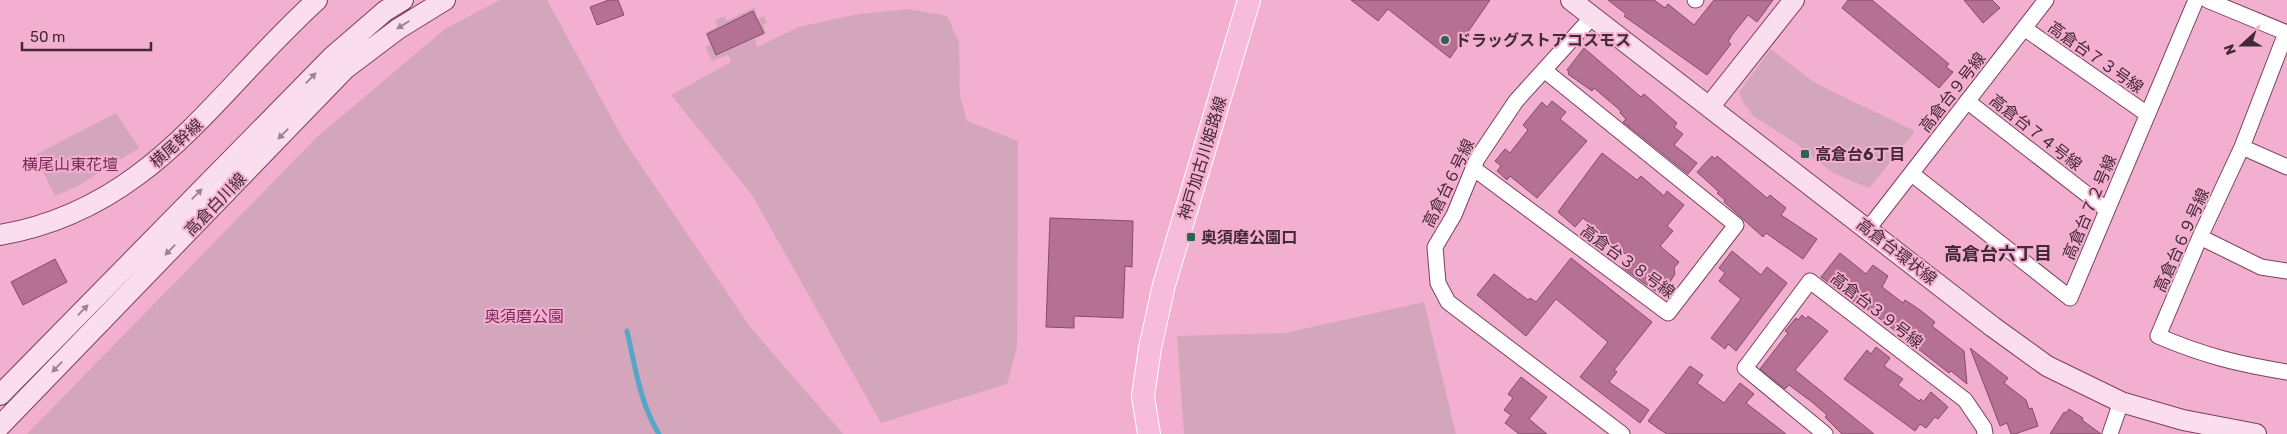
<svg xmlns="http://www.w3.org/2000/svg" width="2287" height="434" viewBox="0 0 2287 434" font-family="Rubik,'Noto Sans JP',sans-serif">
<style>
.green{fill:#d4a6bc}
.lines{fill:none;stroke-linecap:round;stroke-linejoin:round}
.stream{stroke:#55a6c9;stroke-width:5}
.building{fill:#b47193;stroke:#864b6a}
.street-casing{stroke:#7b415f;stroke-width:17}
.secondary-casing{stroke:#7b415f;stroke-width:22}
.primary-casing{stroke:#fff;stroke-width:24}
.street{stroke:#fff;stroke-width:15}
.secondary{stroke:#fbdeed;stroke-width:20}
.primary{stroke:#f7bcdb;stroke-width:22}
.oneway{fill:#9f8392}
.poi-dot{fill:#286551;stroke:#f3afd0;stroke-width:2}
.labels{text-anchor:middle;stroke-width:4;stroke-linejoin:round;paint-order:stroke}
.poi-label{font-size:16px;font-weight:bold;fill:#432836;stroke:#f3afd0;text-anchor:start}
.street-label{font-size:16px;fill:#432836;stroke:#f3afd0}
.park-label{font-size:16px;fill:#7c2b59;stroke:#f3afd0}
.neighbourhood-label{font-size:18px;font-weight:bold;fill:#432836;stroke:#f3afd0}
</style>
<rect width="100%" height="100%" fill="#f3afd0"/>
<path class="green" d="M500,0H547L623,139L751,328L843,434H27L317,137L445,29Z
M755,7L757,19L764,16L767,23L763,24L766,34L755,39L757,47L799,27L858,14L909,9L947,16L959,42L960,96L967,121L1018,141L1017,347L1007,384L881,423L752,195L671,95L731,62L728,55L712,61L705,47L710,44L705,33L717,27L715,20L725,16L726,21Z
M1771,49L1811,80L1827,89L1913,130L1914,133L1869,188L1833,173L1794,142L1753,116L1743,102L1739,92Z
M116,113L139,148L78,186L55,196L35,155Z
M1424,302L1456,434H1184L1177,336L1285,333Z"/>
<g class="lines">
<path class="stream" d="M627,331C635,365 640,404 659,434"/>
</g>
<path class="building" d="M609,0H618L624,15L597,25L590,7Z
M1351,0H1490L1450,58L1388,9L1378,21Z
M1608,0H1654L1665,8L1668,4L1694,25L1714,0H1773L1757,22L1748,15L1732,35L1728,42L1731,44L1707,75L1624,16L1626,14Z
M1848,0H1872L1949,64L1946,67L1953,72L1939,88L1842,8Z
M1964,0H1992L2000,8L1983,23Z
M753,11L764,33L716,55L707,34Z
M1584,48L1641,97L1644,94L1677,123L1674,127L1683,134L1674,145L1697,163L1688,174L1623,122L1626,119L1620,113L1621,111L1594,88L1592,91L1568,74L1569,72L1567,70Z
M1552,101L1566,112L1560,119L1587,141L1537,198L1510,176L1507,180L1497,171L1501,166L1495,161L1505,149L1510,153L1528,130L1523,125L1542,102L1547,107Z
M1602,153L1637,180L1641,176L1664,196L1667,191L1684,205L1667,226L1673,231L1660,246L1679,262L1674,268L1675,274L1668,285L1655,291L1622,267L1630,258L1583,218L1575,227L1558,212Z
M1712,156L1715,159L1717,156L1767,198L1770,195L1786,208L1781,215L1817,239L1803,259L1766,233L1763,237L1724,202L1725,200L1717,193L1719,192L1697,172Z
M1050,218L1133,221L1132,267L1125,266L1123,318L1074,316V328L1046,327Z
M1732,251L1761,275L1767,267L1787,283L1736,351L1728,344L1725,349L1711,338L1741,299L1719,281L1725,273L1719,268Z
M1840,253L1866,274L1873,265L1888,276L1882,287L1903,303L1905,300L1920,310L1935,322L1932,326L1964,351L1967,384L1951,371L1949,373L1866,308L1865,310L1821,277Z
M1571,258L1652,322L1614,370L1617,372L1609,382L1649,410L1640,423L1580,377L1608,342L1556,299L1526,336L1477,295L1494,274L1528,300L1530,298L1536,302Z
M55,259L67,282L23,305L11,282Z
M1802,315L1806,319L1808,316L1828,331L1795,370L1874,434H1842L1825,417L1827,415L1812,402L1789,385L1785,389L1760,369L1788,333L1785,331L1796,318L1798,320Z
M1876,347L1890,358L1884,366L1903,379L1898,385L1919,401L1921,399L1923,402L1931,392L1948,407L1938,419L1935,417L1926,428L1920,424L1915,431L1844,379L1867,350L1871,354Z
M1970,348L2008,378L2004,383L2026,400L2029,409L2032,408L2038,426L2015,434H2011L2007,423L2000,426Z
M1690,366L1703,375L1697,383L1724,403L1740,383L1754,394L1746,403L1786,434H1667L1659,429L1648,421Z
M1521,377L1547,397L1529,419L1547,434H1519L1505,423L1511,415L1504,410L1513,398L1508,394Z
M2069,409L2083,418L2082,420L2101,434H2050L2064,412L2066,413Z"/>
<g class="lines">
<g class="street-casing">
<path id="street" d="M1695,0H1696
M2207,0L2287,33
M1593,16L1516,101L1477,159L1454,215L1435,247L1438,283L1448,302L1622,434
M2024,28L2147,114
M2286,33L2242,147L2200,237L2158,336C2205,356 2238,364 2287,372
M1967,101L2107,210
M2242,147L2287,167
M1473,168L1668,313L1736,225L1544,70
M1912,174L2070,298L2196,0
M1868,229L2046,0
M2200,237L2261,267L2287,271
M1825,434L1745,368L1810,281L1965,400L1984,428L1985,434
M2110,434L2121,402"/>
</g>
<g class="secondary-casing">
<path id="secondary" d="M1571,0L1993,327L2047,366L2121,402L2183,420L2256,434
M1710,106L1794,0
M0,235C151,209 214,93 317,0
M0,395L333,56L385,11L403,0
M0,426L345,69L398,29L445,0"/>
</g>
<g class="primary-casing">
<path id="primary" d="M1149,434L1143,396L1150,348L1164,285L1249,0"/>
</g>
<use href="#street" class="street"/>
<use href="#secondary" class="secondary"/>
<use href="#primary" class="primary"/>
</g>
<defs><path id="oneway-solid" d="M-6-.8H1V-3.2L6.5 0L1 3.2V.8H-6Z" transform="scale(1.25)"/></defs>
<g class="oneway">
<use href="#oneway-solid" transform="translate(403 25) rotate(148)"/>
<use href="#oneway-solid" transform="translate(311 78) rotate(-46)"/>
<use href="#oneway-solid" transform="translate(283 134) rotate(134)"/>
<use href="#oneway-solid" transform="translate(197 194) rotate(-46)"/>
<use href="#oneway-solid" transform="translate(170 250) rotate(134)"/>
<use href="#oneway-solid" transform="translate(83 310) rotate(-46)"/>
<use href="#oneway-solid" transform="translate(57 367) rotate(134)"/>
</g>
<g class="poi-dot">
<circle cx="1445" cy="40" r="5"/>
<rect x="1800" y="149" width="10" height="10" rx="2.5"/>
<rect x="1186" y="232" width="10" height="10" rx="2.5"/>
</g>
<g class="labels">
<g class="poi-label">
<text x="1455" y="46">ドラッグストアコスモス</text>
<text x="1815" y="160">高倉台6丁目</text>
<text x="1201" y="243">奥須磨公園口</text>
</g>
<g class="street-label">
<text transform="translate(2096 57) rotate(35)" y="6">高倉台７３号線</text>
<text transform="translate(1952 92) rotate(-52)" y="6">高倉台９号線</text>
<text transform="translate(2036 132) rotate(38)" y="6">高倉台７４号線</text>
<text transform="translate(176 143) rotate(-42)" y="6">横尾幹線</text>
<text transform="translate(1202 158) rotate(-73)" y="6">神戸加古川姫路線</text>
<text transform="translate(1448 183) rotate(-64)" y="6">高倉台６号線</text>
<text transform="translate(215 204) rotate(-46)" y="6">高倉白川線</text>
<text transform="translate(2089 207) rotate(-67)" y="6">高倉台７２号線</text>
<text transform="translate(2181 240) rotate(-66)" y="6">高倉台６９号線</text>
<text transform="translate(1897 251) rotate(38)" y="6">高倉台環状線</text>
<text transform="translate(1628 261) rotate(36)" y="6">高倉台３８号線</text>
<text transform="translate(1877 310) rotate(38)" y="6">高倉台３９号線</text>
</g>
<g class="park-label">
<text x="70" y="170">横尾山東花壇</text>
<text x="524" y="322">奥須磨公園</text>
</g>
<g class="neighbourhood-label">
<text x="1998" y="260">高倉台六丁目</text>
</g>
</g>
<g transform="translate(2242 45) rotate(249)" stroke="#f3afd0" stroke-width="4" paint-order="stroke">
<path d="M0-4L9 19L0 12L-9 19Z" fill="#432836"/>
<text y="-8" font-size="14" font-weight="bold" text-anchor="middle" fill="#432836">N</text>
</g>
<path d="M22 42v8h129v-8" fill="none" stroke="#432836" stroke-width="2.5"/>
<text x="30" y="42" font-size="15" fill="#432836" stroke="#f3afd0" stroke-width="4" paint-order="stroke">50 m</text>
</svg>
